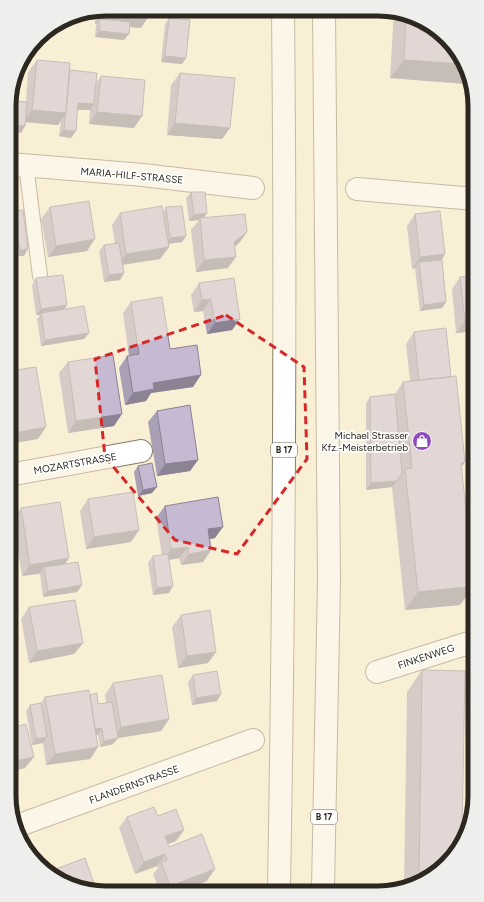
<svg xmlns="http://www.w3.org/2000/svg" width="484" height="902" viewBox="0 0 484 902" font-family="Figtree,sans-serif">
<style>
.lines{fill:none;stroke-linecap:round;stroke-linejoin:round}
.lane-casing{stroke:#867d66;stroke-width:16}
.street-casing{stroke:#867d66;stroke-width:24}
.highway-casing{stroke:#867d66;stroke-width:24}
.lane{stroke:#fff;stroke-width:14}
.street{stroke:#fff;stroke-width:22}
.highway{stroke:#fff;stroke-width:22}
.wall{fill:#aaa0b5}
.shaded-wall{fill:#8b8293}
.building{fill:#c6bad2;stroke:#8b8293}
.marked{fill:none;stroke:#d62828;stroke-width:3;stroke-dasharray:8 5;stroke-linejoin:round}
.labels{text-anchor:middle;stroke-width:3.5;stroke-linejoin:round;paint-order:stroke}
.shield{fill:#fff;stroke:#6b6862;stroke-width:1}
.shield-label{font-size:9px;font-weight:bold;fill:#2c281f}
.street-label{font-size:10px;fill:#2c281f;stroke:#fff}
.poi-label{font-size:10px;fill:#2c281f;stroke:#fff;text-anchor:end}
.rim{fill:none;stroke:#2c281f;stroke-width:5}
</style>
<rect width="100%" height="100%" fill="#f9efd5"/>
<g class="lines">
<g class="lane-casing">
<path id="lane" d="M26,165L40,276"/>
</g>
<g class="street-casing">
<path id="street" d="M10,164L143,175L253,188
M357,189L475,199
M9,475L141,451
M377,672L475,641
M14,827L253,740"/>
</g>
<g class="highway-casing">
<path id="highway" d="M323,889L329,579L324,10
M279,890C284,596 286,303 283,10"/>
</g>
<use href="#lane" class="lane"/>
<use href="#street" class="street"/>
<use href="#highway" class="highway"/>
</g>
<path class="wall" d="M106,9L141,28L129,27L124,40L95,37L96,25L97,24H95L96,11Z
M394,11H396L442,33L470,75V79L467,84L390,78Z
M169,18L186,58L182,64L161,62L165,24Z
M37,60L70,70L96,83L101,76L134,128L89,124L90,110H78L71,138L59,136L61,120L58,125L25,122V126L21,133L26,102L28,72Z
M180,73L230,128L222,139L167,135L171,85Z
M471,80L473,92L470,91Z
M191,192L203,218L247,232L239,243L235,247L228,268L196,272L191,230L199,220L189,221L186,198Z
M50,207L87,251L48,257L41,219Z
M166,207L186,236L182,242L168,244L169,247L160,259L123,265L124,273L120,280L104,282L99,251L104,245L115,244L112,225L120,213L163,212Z
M415,214L445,254L442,260L446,302L442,308L420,311L415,268L412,269L407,226Z
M460,277L475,331L456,333L452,289Z
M36,278L64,309L89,333L84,339L41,346L37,319L40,315H36L32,285Z
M199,283L240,319L232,330L207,334L203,311L194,312L191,295Z
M131,302L170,349L193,387L151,393L146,401L125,405L119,368L127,356H129L123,313Z
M414,332L451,377L461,468L460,605L405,610L392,487L366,490V403L370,397L395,394L403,382L410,381L406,344Z
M68,362L114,426L68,433L59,373Z
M157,411L198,460L190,471L157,476L148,422Z
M138,466L152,493L138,496L134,472Z
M88,499L131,542L86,549L80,511Z
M165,506L215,538L210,539L211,550L203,562L181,565L179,558L169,560V593L153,595L148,563L153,556L162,555L156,518Z
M21,508L82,585L77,592L43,597L40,574L22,576L13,520Z
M29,607L83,643L74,654L29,663L21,619Z
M181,615L216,652L208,663L178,668L172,627Z
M422,670L455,855L409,888H404L407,692Z
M193,675L217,701L192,705L188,682Z
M113,683L169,719L161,731L118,738L113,744L100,747L98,735H96L98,747L90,759L46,765L43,743L32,745L26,711L30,705L41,703L45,697L90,695L98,704L106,703L105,695Z
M158,816L184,830L176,841L168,844L169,847L207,881L180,891H160L153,874L158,868L157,866L135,874L119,828L127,817Z"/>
<path class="shaded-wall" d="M103,12L149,16L141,28L100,24V19L97,24H95Z
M99,31L129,34L124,40L95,37Z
M165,56L186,58L182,64L161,62Z
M404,60L462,64L470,75V79L467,84L390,78Z
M78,103L94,104L90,110L74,109Z
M32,110L66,113L58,125L24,122Z
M97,112L142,116L134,128L89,124Z
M175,123L230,128L222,139L167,135Z
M10,125L25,126L21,133L10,131Z
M64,130L76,131L71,138L59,136Z
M207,213L203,219L200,218L199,220L189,221L194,215Z
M247,232L239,243L226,254L234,242Z
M186,236L182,242L166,244L170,238Z
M95,239L87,251L48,257L56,246Z
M169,247L160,259L118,265L126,254Z
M28,249L24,256H18L12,265L10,266V255L16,251Z
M445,254L437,266L419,262L415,268L412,269L420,257Z
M236,257L228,268L196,272L204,260Z
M124,273L120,280L104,282L109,275Z
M211,299L203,311L194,312L202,300Z
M446,302L442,308L420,311L424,305Z
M67,305L63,311L41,313L40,315H36L41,309Z
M240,319L232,330L207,334L215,323Z
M475,320V331L456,333L465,321Z
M89,333L84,339L41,346L45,340Z
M201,375L193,387L151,393L146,401L125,405L133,393L153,383Z
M122,414L114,426L68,433L76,421Z
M46,427L38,439L9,444V434Z
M198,460L190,471L157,476L165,464Z
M465,462L452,481L461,463Z
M397,481L392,487L366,490L371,483Z
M157,487L152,493L138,496L143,490Z
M223,527L215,538L200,541L208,529Z
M139,530L131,542L86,549L94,537Z
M188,547L179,558L163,561L171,549Z
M211,550L203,562L181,565L189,554Z
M69,558L61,570L44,567L40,573L22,576L30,565Z
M82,585L77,592L43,597L48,591Z
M173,586L169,593L153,595L157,588Z
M474,586L460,605L405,610L418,592Z
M83,643L74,654L29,663L37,651Z
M216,652L208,663L178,668L187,656Z
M221,694L217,701L192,705L196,698Z
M169,719L161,731L112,739L121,727Z
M102,728L98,735L86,736L91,730Z
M47,737L43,743L32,745L36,739Z
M118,738L113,744L100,747L104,741Z
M98,747L90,759L46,765L55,754Z
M34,757L25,768L9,772V762Z
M184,830L176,841L157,848L165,836Z
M165,854L157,866L135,874L144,862Z
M215,869L207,881L180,891H166L170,886Z"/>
<path class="building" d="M106,9H149V16L103,12L104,10Z
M406,16L442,33L462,64L404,60Z
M169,18L190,20L186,58L165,56Z
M100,19L130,22L129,34L99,31Z
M37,60L70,63L66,113L32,110Z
M70,70L97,73L94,104L78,103L76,131L64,130Z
M180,73L235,78L230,128L175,123Z
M101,76L145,80L142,116L97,112Z
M10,101L27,102L25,126L10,125Z
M191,192H205L207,213L194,215Z
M10,194H11L20,254L10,255Z
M89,201L95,239L56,246L50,207Z
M162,206L169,247L126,254L120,213Z
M182,206L186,236L170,238L166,207Z
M23,210L28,249L20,250L14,211Z
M440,211L445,254L420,257L415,214Z
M245,214L247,232L234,242L236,257L204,260L200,218Z
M119,243L124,273L109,275L104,245Z
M442,260L446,302L424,305L419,262Z
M63,275L67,305L41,309L36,278Z
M475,275V320L465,321L460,277Z
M234,278L240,319L215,323L211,299L202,300L199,283Z
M162,297L170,349L197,345L201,375L153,383L154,389L133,393L127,356L139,354L131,302Z
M84,306L89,333L45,340L41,313Z
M446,328L451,377L419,380L414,332Z
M113,355L122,414L76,421L68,362Z
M36,367L46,427L9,434V371Z
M456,376L465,462L461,463L474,586L418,592L405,469L412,468L403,382Z
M395,394L402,473L397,481L371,483L370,397Z
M190,405L198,460L165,464L157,411Z
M152,463L157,487L143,490L138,466Z
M133,492L139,530L94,537L88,499Z
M218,497L223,527L208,529L211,550L189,554L188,547L171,549L165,506Z
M60,502L69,558L30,565L21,508Z
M168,554L173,586L157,588L153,556Z
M78,562L82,585L48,591L44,567Z
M75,600L83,643L37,651L29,607Z
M210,610L216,652L187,656L181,615Z
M422,670L465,671L462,836L455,855L419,881Z
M217,671L221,694L196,698L193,675Z
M162,675L169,719L121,727L113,683Z
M89,690L98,747L55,754L45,697Z
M97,693L98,704L112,702L118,738L104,741L102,728L95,729L90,695Z
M41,703L47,737L36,739L30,705Z
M26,724L34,757L9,762V728Z
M154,807L158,816L176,809L184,830L165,836L169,847L202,834L215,869L170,886L161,862L167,860L165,854L144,862L127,817Z
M85,858L97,892H93L48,872Z"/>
<path d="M0 0H484V902H0ZM226,315L304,367L307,459L237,554L175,540L105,457L95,359Z" fill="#f9efd5" fill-opacity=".55" fill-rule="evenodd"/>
<path class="marked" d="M226,315L304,367L307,459L237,554L175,540L105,457L95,359Z"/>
<defs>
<g id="shop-disc" transform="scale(1)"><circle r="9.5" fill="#8e4cc1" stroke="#fff"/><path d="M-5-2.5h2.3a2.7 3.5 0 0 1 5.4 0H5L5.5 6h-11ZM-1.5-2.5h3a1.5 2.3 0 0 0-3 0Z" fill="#fff"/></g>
</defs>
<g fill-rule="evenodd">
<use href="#shop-disc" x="422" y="441"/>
</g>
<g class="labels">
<g class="shield">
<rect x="271" y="443" width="26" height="14" rx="3"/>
<rect x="311" y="810" width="26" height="14" rx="3"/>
</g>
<g class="shield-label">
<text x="284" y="453">B 17</text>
<text x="324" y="820">B 17</text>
</g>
<g class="street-label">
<text transform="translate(132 175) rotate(5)" y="4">MARIA-HILF-STRASSE</text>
<text transform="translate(75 463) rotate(-10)" y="4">MOZARTSTRASSE</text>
<text transform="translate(426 656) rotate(-18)" y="4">FINKENWEG</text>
<text transform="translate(134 784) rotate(-20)" y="4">FLANDERNSTRASSE</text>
</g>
<g class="poi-label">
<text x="408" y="439">Michael Strasser<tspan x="408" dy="12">Kfz.-Meisterbetrieb</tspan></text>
</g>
</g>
<path d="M0 0H484V902H0ZM106 16H378A90 90 0 0 1 468 106V796A90 90 0 0 1 378 886H106A90 90 0 0 1 16 796V106A90 90 0 0 1 106 16Z" fill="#eeeeed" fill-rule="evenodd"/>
<path class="rim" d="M106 16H378A90 90 0 0 1 468 106V796A90 90 0 0 1 378 886H106A90 90 0 0 1 16 796V106A90 90 0 0 1 106 16Z"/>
</svg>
